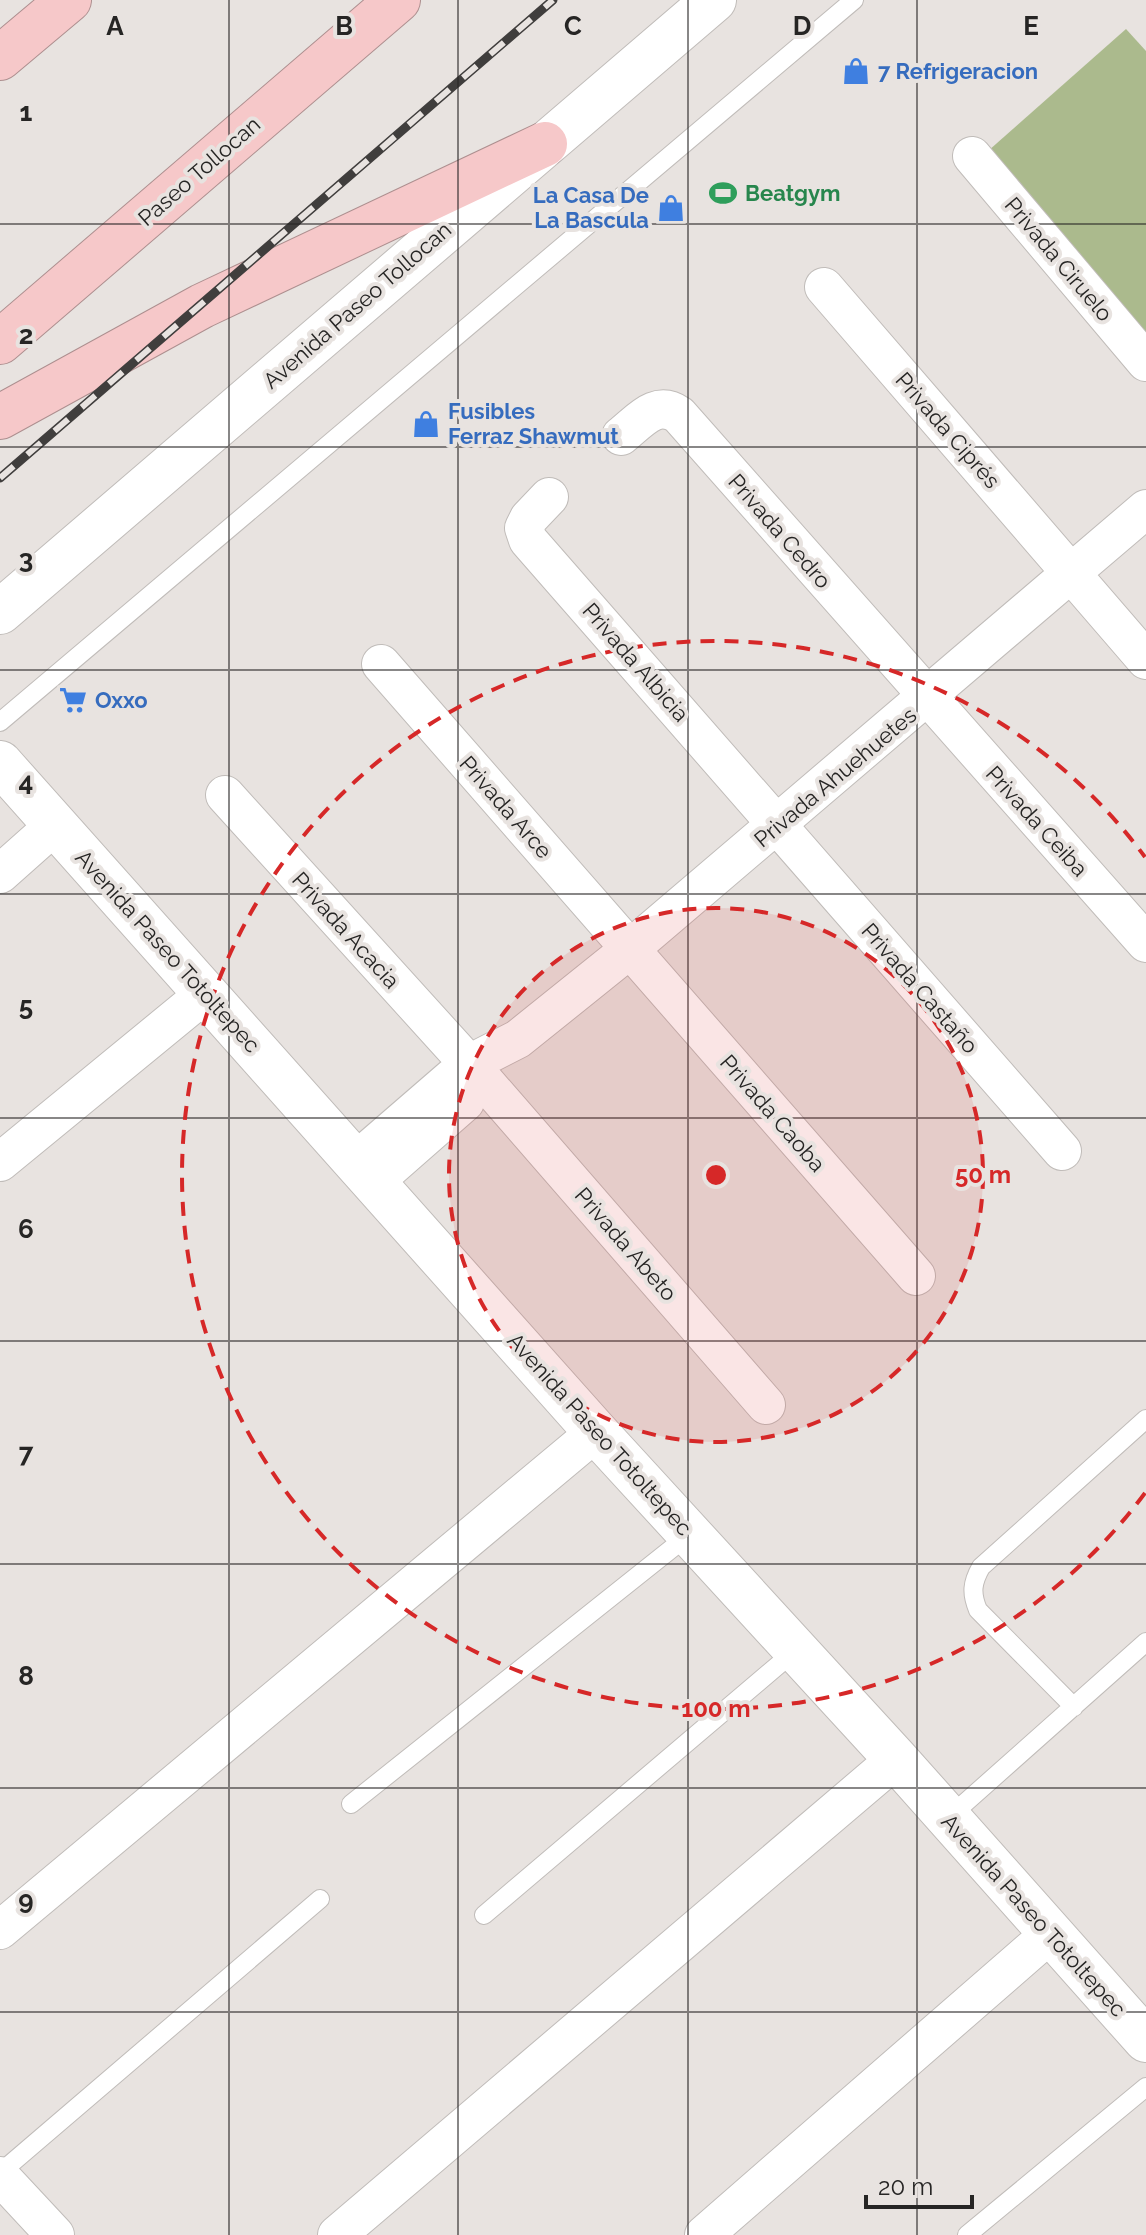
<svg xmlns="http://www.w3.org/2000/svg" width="1146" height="2235" viewBox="0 0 1146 2235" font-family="Raleway,sans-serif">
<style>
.green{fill:#abba8d}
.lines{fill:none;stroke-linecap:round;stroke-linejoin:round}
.lane-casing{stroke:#c0bcb9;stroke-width:20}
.street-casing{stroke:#c0bcb9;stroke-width:40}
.secondary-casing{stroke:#c0bcb9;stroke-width:46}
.highway-casing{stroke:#ad8f8f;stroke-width:46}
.lane{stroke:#fff;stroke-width:18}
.street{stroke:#fff;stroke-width:38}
.secondary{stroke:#fff;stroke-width:44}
.highway{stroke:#f6c8c9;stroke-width:44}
.rail-casing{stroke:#403e3d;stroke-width:9}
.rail{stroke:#e8e3e0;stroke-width:6;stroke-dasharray:18;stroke-linecap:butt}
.grid{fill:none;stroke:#262524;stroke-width:2;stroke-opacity:0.55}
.ring{fill:none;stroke:#d62828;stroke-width:4;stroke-dasharray:14 10}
.labels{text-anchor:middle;stroke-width:8;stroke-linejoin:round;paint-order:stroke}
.shop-label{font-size:22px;font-weight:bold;fill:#366cbe;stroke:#e8e3e0;text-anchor:start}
.street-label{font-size:22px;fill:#262524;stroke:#e8e3e0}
.leisure-label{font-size:22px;font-weight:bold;fill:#27864d;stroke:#e8e3e0;text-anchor:start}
.grid-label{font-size:26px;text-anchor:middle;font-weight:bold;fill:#262524;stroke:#e8e3e0;stroke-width:8;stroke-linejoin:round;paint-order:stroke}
.centre{fill:#d62828;stroke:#e8e3e0;stroke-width:4}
.ring-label{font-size:24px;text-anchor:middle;font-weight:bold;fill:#d62828;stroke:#e8e3e0;stroke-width:8;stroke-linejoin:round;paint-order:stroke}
</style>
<rect width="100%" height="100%" fill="#e8e3e0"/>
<path class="green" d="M1126,29L1146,51V347L988,151Z"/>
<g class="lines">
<g class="lane-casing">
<path id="lane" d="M0,722L854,0
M1074,1707L978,1610C971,1593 972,1583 981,1567L1146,1419
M351,1804L690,1534
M948,1818L1146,1642
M484,1915L796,1650
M0,2173L320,1899
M967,2235L1146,2087"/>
</g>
<g class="street-casing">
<path id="street" d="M972,156L1146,362
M824,287L1146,660
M621,436C640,421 656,399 679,415L1146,943
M549,497L529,518L524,528L528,540L1062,1151
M381,664L916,1276
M225,795L486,1083L766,1405
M0,874L54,826
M356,1161L467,1065L518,1039L630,949L1146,509
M0,1162L206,993
M375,1181L465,1102
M0,1930L596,1432
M0,2176L55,2235
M337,2235L896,1759
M704,2235L1051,1933"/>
</g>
<g class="secondary-casing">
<path id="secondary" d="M0,612L714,0
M0,763L596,1432L896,1759L1146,2040"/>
</g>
<g class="highway-casing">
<path id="highway" d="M0,58L69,0
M0,342L398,0
M0,417L202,306L545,144"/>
</g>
<use href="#lane" class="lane"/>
<use href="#street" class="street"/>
<use href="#secondary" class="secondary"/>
<use href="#highway" class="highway"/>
<g class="rail-casing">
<path id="rail" d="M0,478L553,0"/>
</g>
<use href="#rail" class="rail"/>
</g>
<path class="grid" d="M229,0V2235M458,0V2235M688,0V2235M917,0V2235M0,224H1146M0,447H1146M0,670H1146M0,894H1146M0,1118H1146M0,1341H1146M0,1564H1146M0,1788H1146M0,2012H1146"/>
<circle cx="716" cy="1175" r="267" fill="#d62828" fill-opacity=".12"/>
<g class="ring">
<circle cx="716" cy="1175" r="267"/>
<path d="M1145 1493A534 534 0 1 1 1145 857"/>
</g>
<defs>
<g id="shop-bare" transform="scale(2.16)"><path d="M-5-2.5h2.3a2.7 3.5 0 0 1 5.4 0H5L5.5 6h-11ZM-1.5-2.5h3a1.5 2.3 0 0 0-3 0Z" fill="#3f7fe0" stroke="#e8e3e0" stroke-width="2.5" paint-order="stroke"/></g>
<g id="stadium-bare" transform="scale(2.16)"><path d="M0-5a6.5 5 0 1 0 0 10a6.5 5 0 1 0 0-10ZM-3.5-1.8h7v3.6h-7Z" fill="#2e9e5b" stroke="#e8e3e0" stroke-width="2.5" paint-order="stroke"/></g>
<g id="supermarket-bare" transform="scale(2.16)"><path d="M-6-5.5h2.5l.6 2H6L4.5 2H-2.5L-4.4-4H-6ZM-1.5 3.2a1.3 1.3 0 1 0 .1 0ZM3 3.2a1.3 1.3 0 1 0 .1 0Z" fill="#3f7fe0" stroke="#e8e3e0" stroke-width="2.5" paint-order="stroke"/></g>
</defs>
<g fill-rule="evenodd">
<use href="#shop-bare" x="856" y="71"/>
<use href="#stadium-bare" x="723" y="193"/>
<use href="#shop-bare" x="671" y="208"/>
<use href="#shop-bare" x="426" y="424"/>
<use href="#supermarket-bare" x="73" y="700"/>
</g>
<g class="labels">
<g class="shop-label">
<text x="878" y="79">7 Refrigeracion</text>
<text x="649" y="203" text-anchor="end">La Casa De<tspan x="649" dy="25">La Bascula</tspan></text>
<text x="448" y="419">Fusibles<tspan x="448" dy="25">Ferraz Shawmut</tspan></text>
<text x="95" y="708">Oxxo</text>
</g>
<g class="street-label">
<text transform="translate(199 171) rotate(-41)" y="8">Paseo Tollocan</text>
<text transform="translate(1059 259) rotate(50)" y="8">Privada Ciruelo</text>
<text transform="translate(357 305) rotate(-41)" y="8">Avenida Paseo Tollocan</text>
<text transform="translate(948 430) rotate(49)" y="8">Privada Ciprés</text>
<text transform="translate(780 531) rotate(49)" y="8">Privada Cedro</text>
<text transform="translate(636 662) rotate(49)" y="8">Privada Albicia</text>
<text transform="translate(835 777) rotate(-40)" y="8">Privada Ahuehuetes</text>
<text transform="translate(506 807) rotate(49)" y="8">Privada Arce</text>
<text transform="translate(1037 821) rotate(48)" y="8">Privada Ceiba</text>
<text transform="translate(346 930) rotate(48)" y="8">Privada Acacia</text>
<text transform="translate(168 951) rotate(48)" y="8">Avenida Paseo Totoltepec</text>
<text transform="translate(920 988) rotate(49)" y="8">Privada Castaño</text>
<text transform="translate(773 1113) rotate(49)" y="8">Privada Caoba</text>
<text transform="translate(626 1244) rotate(49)" y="8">Privada Abeto</text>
<text transform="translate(600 1434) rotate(48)" y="8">Avenida Paseo Totoltepec</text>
<text transform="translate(1034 1915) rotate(48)" y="8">Avenida Paseo Totoltepec</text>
</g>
<g class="leisure-label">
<text x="745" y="201">Beatgym</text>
</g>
</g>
<g class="grid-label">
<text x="115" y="35">A</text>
<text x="344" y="35">B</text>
<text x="573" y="35">C</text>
<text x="802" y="35">D</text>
<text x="1031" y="35">E</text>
<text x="26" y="121">1</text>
<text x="26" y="344">2</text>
<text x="26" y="568">3</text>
<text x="26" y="791">4</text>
<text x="26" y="1015">5</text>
<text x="26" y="1238">6</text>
<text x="26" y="1462">7</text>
<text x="26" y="1685">8</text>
<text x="26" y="1909">9</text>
</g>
<circle cx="716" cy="1175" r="12" class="centre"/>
<g class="ring-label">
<text x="983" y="1183">50 m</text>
<text x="716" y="1717">100 m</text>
</g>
<path d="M866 2195v12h106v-12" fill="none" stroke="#262524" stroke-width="4"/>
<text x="878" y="2195" font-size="24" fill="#262524" stroke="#e8e3e0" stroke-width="6" paint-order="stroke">20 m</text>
</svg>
